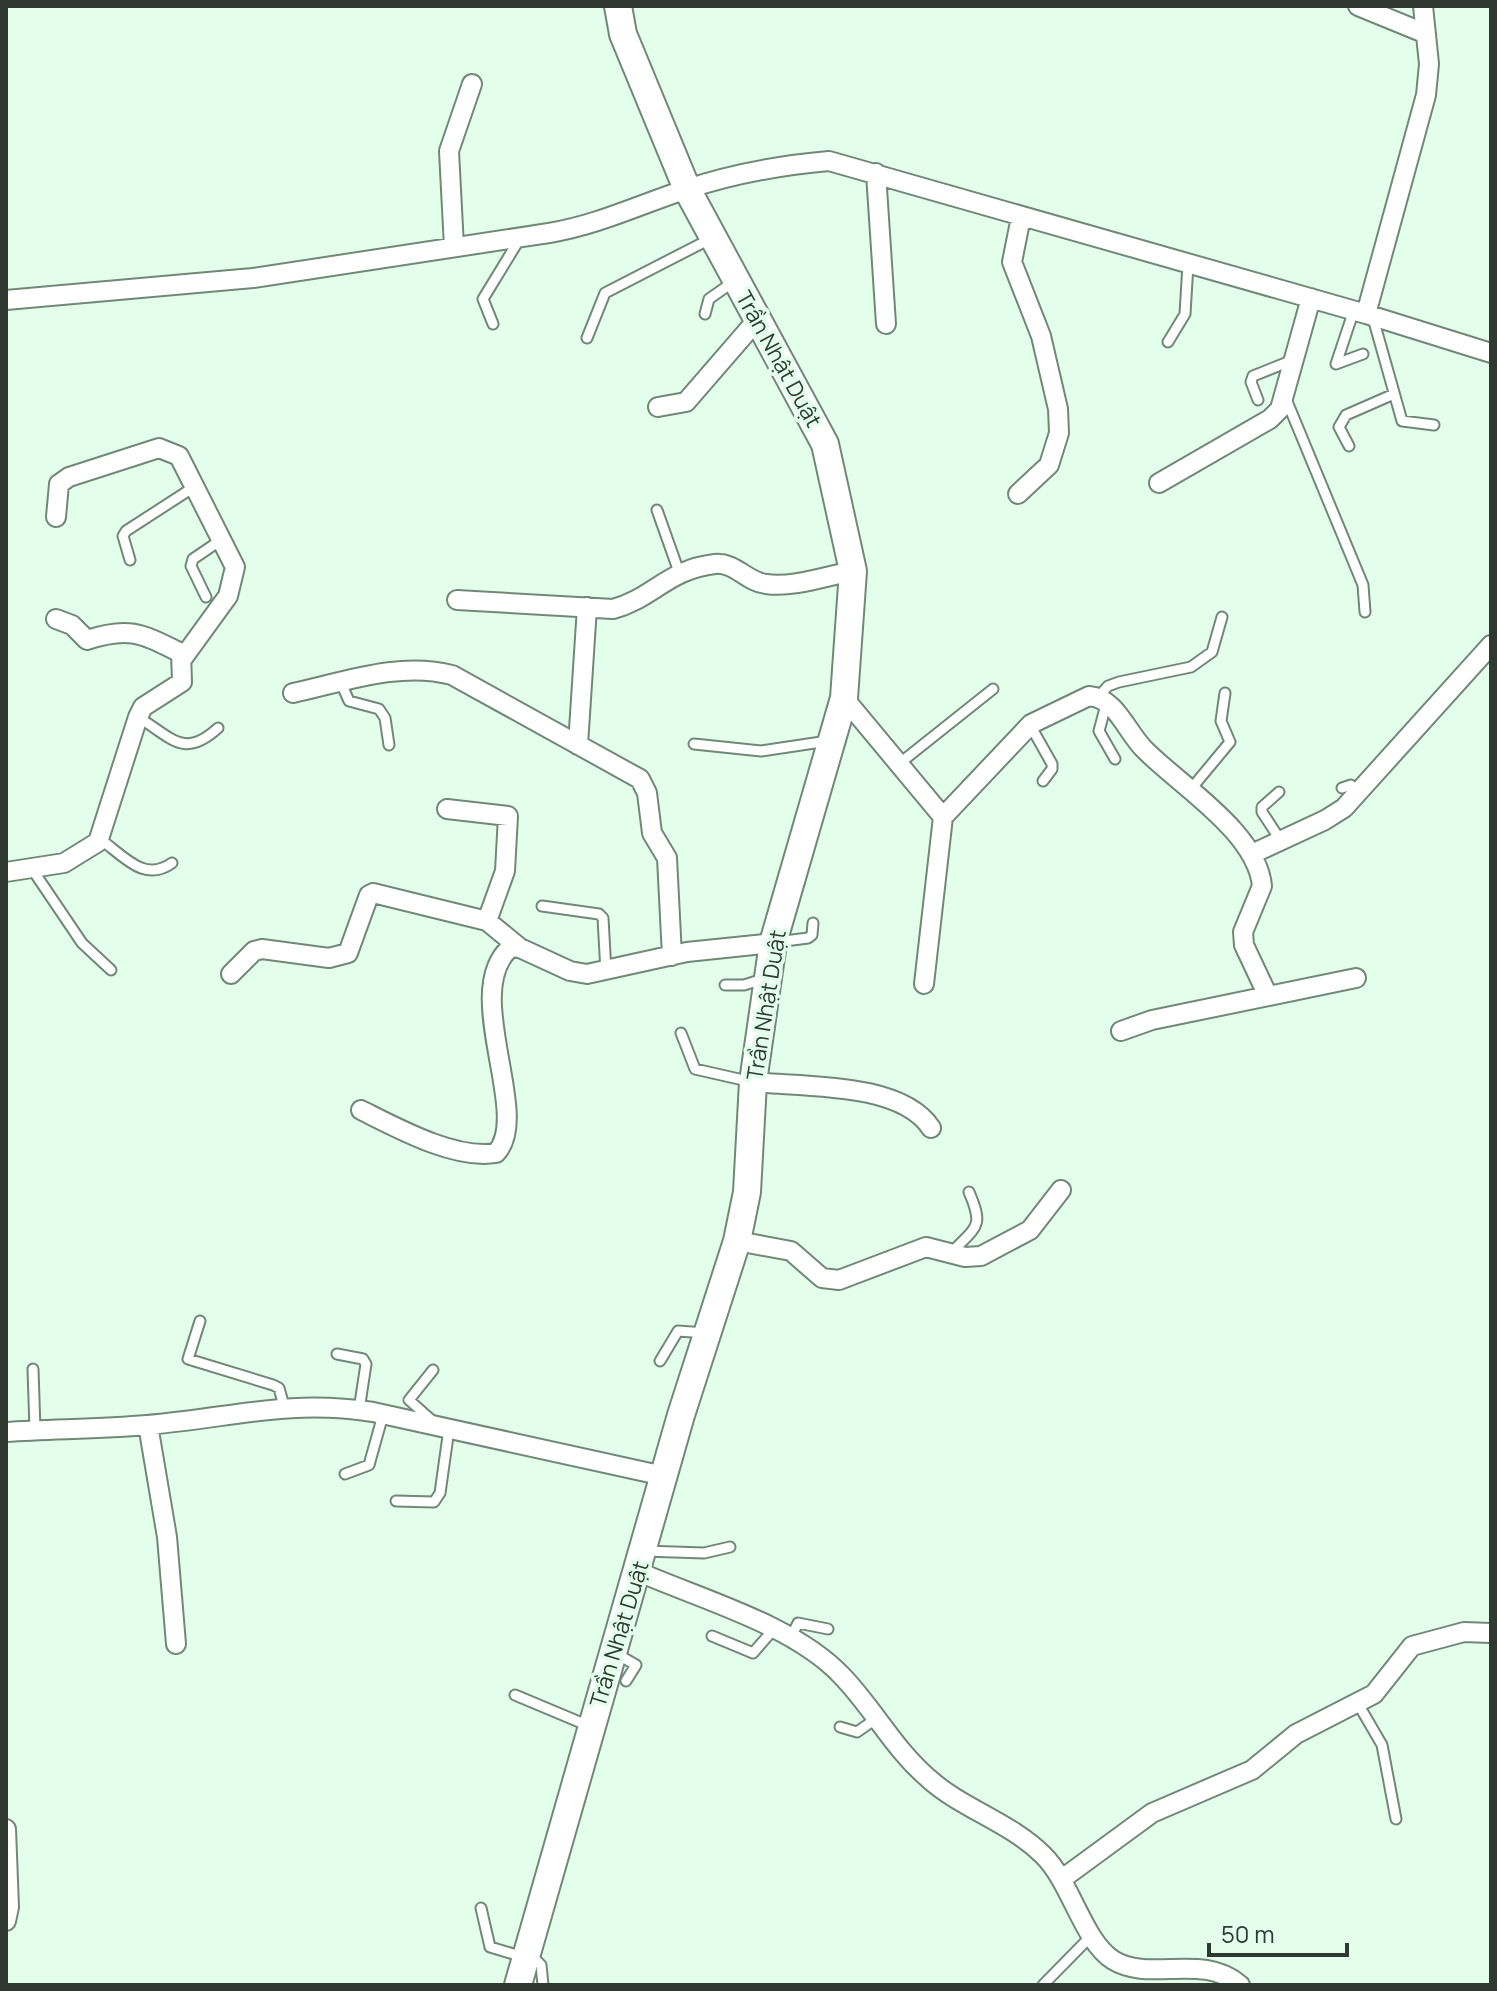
<svg xmlns="http://www.w3.org/2000/svg" width="1497" height="1991" viewBox="0 0 1497 1991" font-family="Manrope,sans-serif">
<style>
.lines{fill:none;stroke-linecap:round;stroke-linejoin:round}
.lane-casing{stroke:#718878;stroke-width:13}
.street-casing{stroke:#718878;stroke-width:22}
.secondary-casing{stroke:#718878;stroke-width:30}
.lane{stroke:#fff;stroke-width:9}
.street{stroke:#fff;stroke-width:18}
.secondary{stroke:#fff;stroke-width:26}
.labels{text-anchor:middle;stroke-width:7;stroke-linejoin:round;paint-order:stroke}
.street-label{font-size:22px;fill:#2f3932;stroke:#e4feec}
</style>
<rect width="100%" height="100%" fill="#e4feec"/>
<g class="lines">
<g class="lane-casing">
<path id="lane" d="M1354,310L1336,364L1363,354
M705,314L709,299L733,282
M1373,318L1402,421L1434,425
M493,324L483,299L519,240
M587,338L605,293L712,238
M1168,342L1185,314L1188,264
M1286,399L1363,585L1365,612
M1258,400L1251,382L1253,376L1293,360
M1349,446L1339,427L1346,415L1394,394
M657,510L679,572
M130,560L123,536L126,531L194,487
M206,597L191,566L193,559L221,540
M341,683L349,701L379,709L385,718L389,745
M1099,696L1108,686L1119,682L1191,667L1212,652L1222,617
M1107,701L1099,731L1115,759
M138,717C172,738 184,759 218,728
M1030,725L1052,764V769L1043,781
M694,744L761,751L828,741
M900,763L993,689
M1342,788L1351,785L1360,793
M1191,789L1230,742L1221,721L1225,693
M1279,792L1262,807V812L1281,841
M100,839C124,856 144,883 172,863
M32,869L82,943L111,970
M542,906L599,914L603,918L606,972
M777,942L808,938L812,935L813,923
M725,985H744L763,979
M681,1033L695,1069L752,1082
M952,1252C977,1226 984,1227 969,1192
M200,1321L188,1359L273,1385L279,1388L284,1406
M337,1354L363,1359L366,1364L359,1410
M660,1361L678,1331L706,1333
M33,1369L35,1430
M433,1370L409,1400L436,1424
M345,1474L369,1465L383,1415
M396,1501L434,1502L440,1493L449,1429
M644,1551L704,1553L730,1547
M712,1636L753,1653L773,1630
M791,1637L798,1623L828,1629
M615,1653L636,1665L626,1681
M515,1695L589,1726
M1357,1702L1382,1745L1396,1819
M840,1727L857,1732L877,1718
M481,1908L490,1947L537,1961L541,1965L543,1985
M1043,1985L1093,1934"/>
</g>
<g class="street-casing">
<path id="street" d="M1358,6L1424,33
M876,173L886,324
M454,247L449,151L472,84
M6,300L253,278L549,233C597,225 639,205 684,190C729,175 783,165 829,161L1366,314L1491,353
M1366,314L1426,95L1429,64L1423,6
M658,407L686,402L757,320
M1159,483L1270,419L1280,409L1311,298
M1018,494L1049,465L1059,433L1058,409L1041,336L1012,262L1021,217
M56,517L59,484L69,477L159,448L179,456L235,567L228,596L183,658
M457,600L613,609C652,599 668,569 715,564C735,562 747,582 766,584C793,588 826,576 853,571
M293,693C344,682 400,661 452,675L640,779L647,793L652,833L667,858L672,956
M844,698L943,817
M578,745L587,607
M447,809L508,816L505,871L487,921
M1252,854L1325,820L1344,808L1491,645
M6,872L64,863L98,842L138,717L143,707L182,682L181,653C142,634 130,626 87,640L72,625L56,619
M231,974L254,951L262,949L329,958L348,953L369,895L373,893L487,921L520,948L570,971L587,974L687,952L773,943
M924,984L943,817L1031,724L1089,696C1116,698 1126,731 1144,749C1179,785 1257,832 1262,886L1243,932L1244,945L1267,994
M1121,1031L1152,1020L1356,978
M753,1082C804,1087 901,1082 931,1128
M361,1110C397,1128 455,1160 496,1153C533,1115 459,991 511,947L520,948
M737,1241L791,1251L822,1278L839,1280L926,1247L965,1257L981,1256L1030,1230L1061,1190
M148,1425L167,1537L176,1644
M6,1432C53,1429 100,1429 147,1425C231,1418 287,1399 373,1412L664,1476
M639,1572C703,1600 794,1625 842,1676C873,1708 894,1749 928,1778C962,1809 1010,1822 1043,1855C1071,1882 1083,1941 1113,1960C1150,1983 1202,1952 1240,1985
M6,1829L9,1907L6,1921
M1062,1879L1152,1813L1252,1770L1296,1734L1374,1694L1412,1646L1464,1632L1491,1633"/>
</g>
<g class="secondary-casing">
<path id="secondary" d="M518,1985L681,1415L737,1241L747,1192L753,1082L773,943L844,698L853,571L825,444L687,189L623,34L618,6"/>
</g>
<use href="#lane" class="lane"/>
<use href="#street" class="street"/>
<use href="#secondary" class="secondary"/>
</g>
<g class="labels">
<g class="street-label">
<text transform="translate(779 359) rotate(61)" y="8">Trần Nhật Duật</text>
<text transform="translate(766 1005) rotate(-81)" y="8">Trần Nhật Duật</text>
<text transform="translate(619 1634) rotate(-73)" y="8">Trần Nhật Duật</text>
</g>
</g>
<rect width="1497" height="1991" fill="none" stroke="#2f3932" stroke-width="16"/>
<path d="M1209 1943v12h138v-12" fill="none" stroke="#2f3932" stroke-width="4"/>
<text x="1221" y="1943" font-size="24" fill="#2f3932" stroke="#e4feec" stroke-width="6" paint-order="stroke">50 m</text>
</svg>
